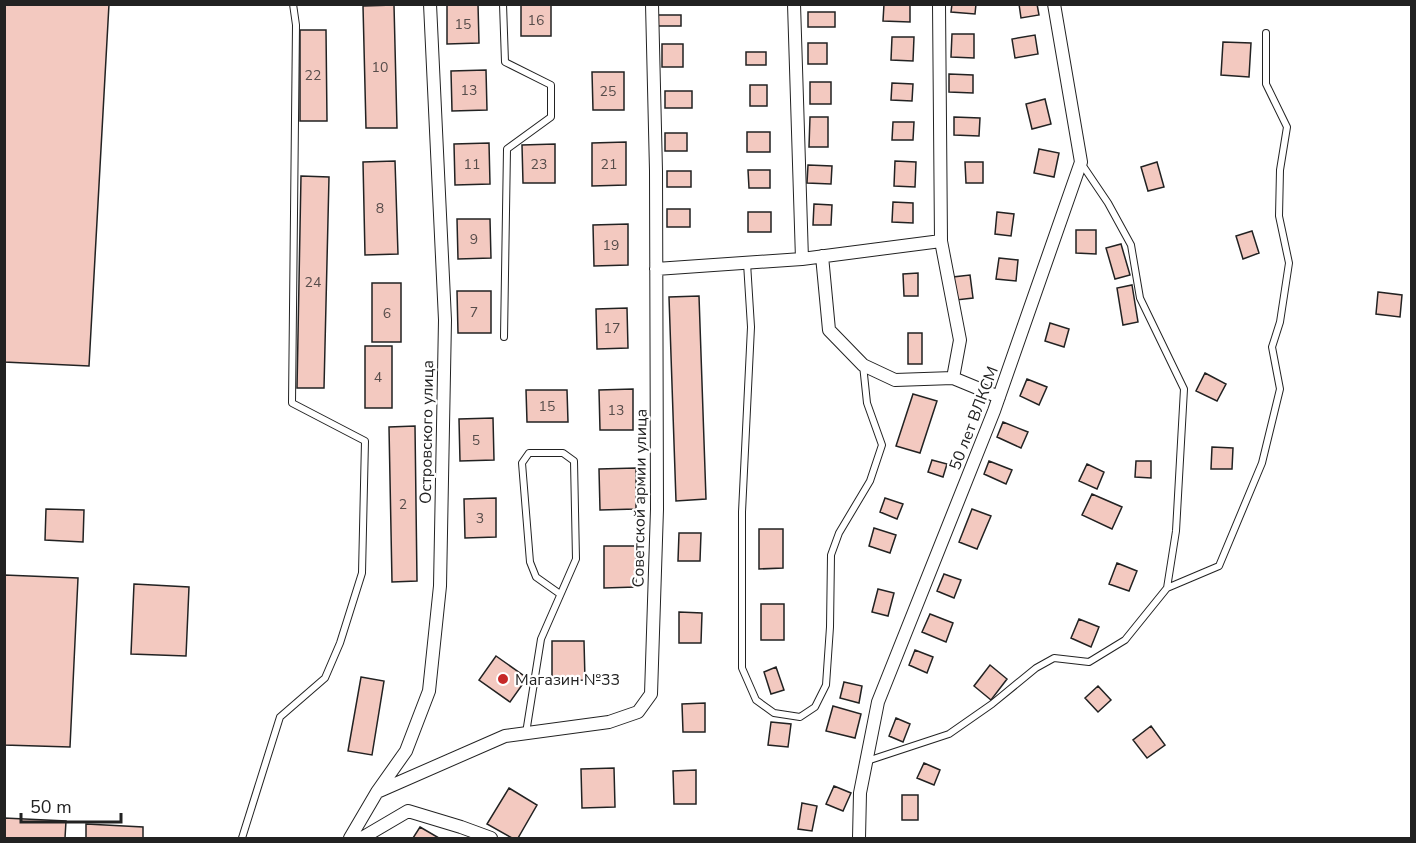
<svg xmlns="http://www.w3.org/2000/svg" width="1416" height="843" viewBox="0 0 1416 843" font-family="'Nunito Sans',sans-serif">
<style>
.building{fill:#f3c9c0;stroke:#222;stroke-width:1.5}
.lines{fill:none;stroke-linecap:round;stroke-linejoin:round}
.lane-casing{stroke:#222;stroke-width:8}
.street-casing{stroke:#222;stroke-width:14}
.lane{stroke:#fff;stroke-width:6}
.street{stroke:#fff;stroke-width:12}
.poi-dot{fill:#c62828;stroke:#fff;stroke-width:2}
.labels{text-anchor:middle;stroke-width:4.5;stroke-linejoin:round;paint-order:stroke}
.number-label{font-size:14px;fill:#564c4a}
.street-label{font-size:16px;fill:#222;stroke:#fff}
.poi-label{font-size:16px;fill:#222;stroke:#fff;text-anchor:start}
</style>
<rect width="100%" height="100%" fill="#fff"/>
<path class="building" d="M4,4H109L89,366L4,362Z
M447,4H478L479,43L447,44Z
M521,4H551V36H521Z
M884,4H910V22L883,21Z
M952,4H976L975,14L951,12Z
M1019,4H1037L1039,15L1021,18Z
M394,5L397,128H366L363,6Z
M808,12H835V27H808Z
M657,15H681V26H657Z
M300,30H326L327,121H300Z
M952,34H974V58L951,57Z
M1035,35L1038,54L1015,58L1012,39Z
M892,37H914L913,61L891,60Z
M1223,42L1251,43L1249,77L1221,75Z
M808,43H827V64H808Z
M662,44H683V67H662Z
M746,52H766V65H746Z
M486,70L487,110L452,111L451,71Z
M592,72H624V110H593Z
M949,74L973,75V93L949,92Z
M810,82H831V104H810Z
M892,83L913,84L912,101L891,100Z
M750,85H767V106H750Z
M665,91H692V108H665Z
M1045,99L1051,124L1032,129L1026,104Z
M810,117H828V147H809Z
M954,117L980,118L979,136L954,135Z
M893,122H914L913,140H892Z
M747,132H770V152H747Z
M665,133H687V151H665Z
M626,142V185L592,186V143Z
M489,143L490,184L455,185L454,144Z
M555,144V183H523L522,145Z
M1039,149L1059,153L1054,177L1034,173Z
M395,161L398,254L365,255L363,162Z
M895,161L916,162L915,187L894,186Z
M965,162H983V183H966Z
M1157,162L1164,187L1148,191L1141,167Z
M808,165L832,166L831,184L807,183Z
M748,170H770V188H749Z
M667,171H691V187H667Z
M301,176L329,177L324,388H297Z
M893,202L913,203V223L892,222Z
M814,204L832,205L831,225H813Z
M667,209H690V227H667Z
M748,212H771V232H748Z
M997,212L1014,214L1011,236L995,234Z
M457,219H490L491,258L458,259Z
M628,224V265L594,266L593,225Z
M1076,230H1096V254L1076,253Z
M1252,231L1259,253L1243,259L1236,236Z
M1121,244L1130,275L1115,279L1106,248Z
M999,258L1018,260L1016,281L996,279Z
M918,273V296H904L903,274Z
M970,275L973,298L956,300L953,277Z
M372,283H401V342H372Z
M1132,285L1138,322L1123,325L1117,288Z
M457,291H491V333H458Z
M1378,292L1402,295L1400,317L1376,314Z
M699,296L706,499L676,501L669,297Z
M627,308L628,348L597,349L596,309Z
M1050,323L1069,329L1064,347L1045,341Z
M908,333H922V364H908Z
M365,346H392V408H365Z
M1205,373L1226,384L1217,401L1196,391Z
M1027,379L1047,387L1039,405L1020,396Z
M633,389V430H600L599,390Z
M526,390H567L568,422H527Z
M913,394L937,401L920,453L896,446Z
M493,418L494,460L460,461L459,419Z
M1003,422L1028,432L1021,448L997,437Z
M415,426L417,581L392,582L389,427Z
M1212,447L1233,448L1232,469H1211Z
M932,460L947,464L943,477L928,472Z
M989,461L1012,470L1006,484L984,474Z
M1136,461H1151V478L1135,477Z
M1087,464L1104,472L1097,489L1079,481Z
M636,468V509L600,510L599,469Z
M1092,494L1122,507L1112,529L1082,515Z
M496,498V537L465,538L464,499Z
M885,498L903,504L897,519L880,512Z
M46,509L84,510L83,542L45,540Z
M972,509L991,516L977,549L959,542Z
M874,528L896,535L890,553L869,546Z
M759,529H783V568L759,569Z
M679,533H701L700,561H678Z
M604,546H636V587L604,588Z
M1117,563L1137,571L1129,591L1109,584Z
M944,574L961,580L954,598L937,591Z
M4,575L78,578L70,747L4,745Z
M134,584L189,587L186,656L131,654Z
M878,589L894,593L888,616L872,612Z
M761,604H784V640H761Z
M679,612L702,613L701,643H679Z
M930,614L953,623L946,642L922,632Z
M1079,619L1099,627L1091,647L1071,638Z
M552,641H584L585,680L552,681Z
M915,650L933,657L927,673L909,665Z
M496,656L527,678L510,702L479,680Z
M990,665L1007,679L991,700L974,686Z
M776,667L784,690L771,694L764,672Z
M361,677L384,681L372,755L348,751Z
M844,682L862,686L859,703L840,698Z
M1098,686L1111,700L1098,712L1085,698Z
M705,703V732H683L682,704Z
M833,706L861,714L855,738L826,731Z
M896,718L910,724L903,742L889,736Z
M771,722L791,724L788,747L768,745Z
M1151,726L1165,745L1147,758L1133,740Z
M924,763L940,770L934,785L917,778Z
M614,768L615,807L582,808L581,769Z
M696,770V804H674L673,771Z
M834,786L851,793L843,811L826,804Z
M509,788L537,805L518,838H512L487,824Z
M902,795H918V820H902Z
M802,803L817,806L812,831L798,829Z
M4,818L66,821L65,838H4Z
M86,824L143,827V838H86Z
M420,827L439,838H413Z"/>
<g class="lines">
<g class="lane-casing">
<path id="lane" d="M503,4L505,62L551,85V117L507,149L504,337
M747,263L751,327L742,512V668L756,700L774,713L800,717L815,707L826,685L830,627L831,555L839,533L870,481L882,445L867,403L863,365
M1167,588L1219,566L1262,463L1280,389L1272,347L1280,322L1289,263L1279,216L1280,170L1287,127L1266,84V33
M526,733L541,639L576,559L574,461L563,453H529L522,463L530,562L536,577L560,594
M867,761L949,734L992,704L1036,668L1054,658L1089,662L1125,640L1167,588L1176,531L1184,389L1140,298L1131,245L1108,203L1081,163
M242,838L280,717L325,678L340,643L362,573L365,441L292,403L296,25L293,4"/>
</g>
<g class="street-casing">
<path id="street" d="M794,4L802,259
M939,4L941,241L960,340L953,378
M822,256L829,330L863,365L895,380L953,378L999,397
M656,269L802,259L941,241
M377,792L505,736L609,722L638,712L651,694L657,509L656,171L652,4
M350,838L377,792L406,751L429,691L440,586L445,320L430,4
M362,838L408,811L461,827L491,838
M859,838L860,793L878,702L994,411L1081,162L1054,4"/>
</g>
<use href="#lane" class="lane"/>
<use href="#street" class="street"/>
</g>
<circle class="poi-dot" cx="503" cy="679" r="6"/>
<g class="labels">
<g class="number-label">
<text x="536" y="25">16</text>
<text x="463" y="29">15</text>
<text x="380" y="72">10</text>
<text x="313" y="80">22</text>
<text x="469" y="95">13</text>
<text x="608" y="96">25</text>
<text x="472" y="169">11</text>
<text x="539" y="169">23</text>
<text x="609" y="169">21</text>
<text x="380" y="213">8</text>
<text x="474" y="244">9</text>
<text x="611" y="250">19</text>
<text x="313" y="287">24</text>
<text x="474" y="317">7</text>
<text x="387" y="318">6</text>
<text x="612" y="333">17</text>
<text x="378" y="382">4</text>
<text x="547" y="411">15</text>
<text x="616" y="415">13</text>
<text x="476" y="445">5</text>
<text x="403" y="509">2</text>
<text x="480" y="523">3</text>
</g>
<g class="street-label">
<text transform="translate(973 418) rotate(-69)" y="6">50 лет ВЛКСМ</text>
<text transform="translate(426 432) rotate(-89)" y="6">Островского улица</text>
<text transform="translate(639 498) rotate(-89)" y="6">Советской армии улица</text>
</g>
<g class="poi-label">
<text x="515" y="685">Магазин №33</text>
</g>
</g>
<rect width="1416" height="843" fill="none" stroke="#222222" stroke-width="12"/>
<path d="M21 813v9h100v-9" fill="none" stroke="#222222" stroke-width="3"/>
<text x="30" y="813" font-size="18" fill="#222222" stroke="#ffffff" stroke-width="4.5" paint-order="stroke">50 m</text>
</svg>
